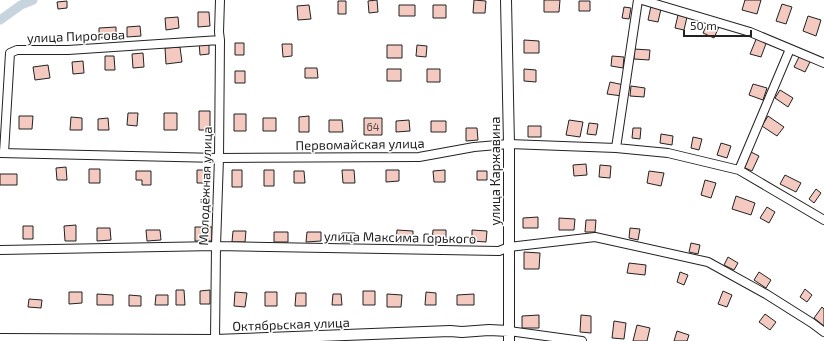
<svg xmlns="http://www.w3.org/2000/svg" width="824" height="341" viewBox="0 0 824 341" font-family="'Exo 2',sans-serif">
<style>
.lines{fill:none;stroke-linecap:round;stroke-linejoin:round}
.canal{stroke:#c7d3dd;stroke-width:9}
.building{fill:#f3c9c0;stroke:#222}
.minor-casing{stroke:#222;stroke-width:10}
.tertiary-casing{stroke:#222;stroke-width:12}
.minor{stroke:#fff;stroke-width:8}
.tertiary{stroke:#fff;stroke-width:10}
.labels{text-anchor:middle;stroke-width:3;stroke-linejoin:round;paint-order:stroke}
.number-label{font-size:11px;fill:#564c4a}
.street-label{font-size:13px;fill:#222;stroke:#fff}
</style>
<rect width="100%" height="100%" fill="#fff"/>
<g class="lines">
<path class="canal" d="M0,20L21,5L33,0"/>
</g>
<path class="building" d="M377,0L378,12L369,13L368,1Z
M474,0L486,1L485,13H473Z
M544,0H560L559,12H544Z
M745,0H761L757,14L742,10Z
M67,1V8L58,9L57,2Z
M338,1H346V14H338Z
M579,1H590V11H579Z
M782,4L792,7L786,24L776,21Z
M309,5L311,19L298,20L297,6Z
M399,5H415V16H399Z
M433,5H446V18H433Z
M651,6L661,9L658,22L648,20Z
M624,7L631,8L629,19L622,18Z
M198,12H209L210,26L198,27Z
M678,15L687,17L684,30L675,28Z
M808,16L821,20L816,36L803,31Z
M178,17L179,28L166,30L165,18Z
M708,22L719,27L714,38L703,33Z
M140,26L141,36L127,37V27Z
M116,27V37L99,38V28Z
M757,37L767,41L761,57L750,54Z
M524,40L539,41V53H524Z
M199,42H209V54L200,55Z
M235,43H244V55H235Z
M282,44H292V56L283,57Z
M387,45H402V58H387Z
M417,45L427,46L426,57L416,56Z
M180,47L182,62L166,64L165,48Z
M634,49L650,50L649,60L634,59Z
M143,53L144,67L133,68L132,54Z
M800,55L811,60L805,72L794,67Z
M105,56H114L115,70H105Z
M612,56L624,57L623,68L611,66Z
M83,61L84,73L73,74L72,62Z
M48,65L50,78L35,80L33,67Z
M305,68H317L318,78H305Z
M387,69H401V81H387Z
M427,69H440V82H427Z
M524,69L536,70V82L524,81Z
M235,71H245V83H235Z
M610,82L624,85L622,96L607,94Z
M753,84L767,88L763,100L749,95Z
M631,86L645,88L644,97L630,96Z
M780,90L793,98L788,107L775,98Z
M199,111H210V130H199Z
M128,113H138L137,126L127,125Z
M164,113H177V130H164Z
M234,114H246V131H234Z
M19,116H33L32,129H19Z
M309,116V132H299V117Z
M768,116L784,127L777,136L762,126Z
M71,117L82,118V130H70Z
M108,118L109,130H98V119Z
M263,118H276V131H263Z
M364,118H382V135H364Z
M329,120H342L343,132H329Z
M409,120L410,131L396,132V121Z
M569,120L583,122L580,137L566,135Z
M431,121H446V132H431Z
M589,123L598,124L596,135L587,134Z
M528,126H541V137H528Z
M466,128H477L478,140L466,141Z
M633,128H641L640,139L632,138Z
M661,134L673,136L672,145L660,143Z
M693,137L702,139L699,150L691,148Z
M721,143L731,146L727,158L717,155Z
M751,152L759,156L752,171L743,167Z
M586,164L587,175L574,176L573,165Z
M600,165L611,166L610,178L599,177Z
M66,167L67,180H57L56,168Z
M89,169H100V183H89Z
M197,170H208V183H197Z
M232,170H242V187H232Z
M264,170H274V186H264Z
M342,170H354L355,183H343Z
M386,170H399V181L386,182Z
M445,170V182H434L433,171Z
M136,171H151V185H142V180H136Z
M294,171H304L305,183H294Z
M477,171H487V180H477Z
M649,171L664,173L661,186L647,183Z
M0,174H17V185H0Z
M785,175L801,183L796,192L780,184Z
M705,180L716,183L711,198L701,195Z
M816,189L821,193L814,203L809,199Z
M736,196L755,203L751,215L732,209Z
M767,207L775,212L769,223L760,218Z
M538,217V228H523V218Z
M559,218L575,219L574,230H559Z
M586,220H596L595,232H585Z
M76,225V241H65L64,226Z
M23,226H33V239H23Z
M195,227H212V241H195Z
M97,228H110L111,240L97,241Z
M630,228L640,229L638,240L629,238Z
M146,230H160L161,240L147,241Z
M397,230L413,231V242H396Z
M433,230H446V241H432Z
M472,230L487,231L486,242L472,241Z
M233,231H246L245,242H232Z
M274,232H288V242H274Z
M307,232H321V241L306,242Z
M342,233H355V242H342Z
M691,243L700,245L698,254L689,252Z
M524,252L540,253L539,269H524Z
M728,257L738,263L734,270L724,265Z
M629,263L646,265L645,275L627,273Z
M680,272L688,275L684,285L677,282Z
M759,272L771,280L766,288L754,280Z
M805,289L812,295L807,302L800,297Z
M176,290H184L185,305H176Z
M210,290V304H200V291Z
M363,291H375V305H363Z
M723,291L732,295L727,307L718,304Z
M69,292H82V303L69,304Z
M235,292L247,293L245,307L234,306Z
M265,292H277V306H265Z
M426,292L436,293V305H425Z
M296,293H306V306H295Z
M97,294L113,295V305H97Z
M333,294H341L342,305H332Z
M387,294L402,295L401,307H387Z
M474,294V305H457V295Z
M129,295L141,296V306H129Z
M156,295H168V305H155Z
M29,299L42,300L41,308L28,307Z
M822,307L824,309V326L814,318Z
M765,314L776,322L770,330L759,322Z
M539,315V328H522V316Z
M581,315L591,316V333L580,332Z
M614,321L626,323L624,339L612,338Z
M637,325L650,328L647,341H633Z
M677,331L689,335L687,341H674Z"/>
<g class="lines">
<g class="minor-casing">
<path id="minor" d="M642,0L750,32L824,63
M616,148L638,0
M0,153L219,158L419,157L474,147L509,144L616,148L668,153L739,170L824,220
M4,153L10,53L17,50H68L220,40
M739,170L790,49
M0,250L216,246L499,251L509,247L595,237L708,262L766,294L812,323L824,332
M509,331L582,341
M215,341L216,246L219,158L220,40L219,32L220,0"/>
</g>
<g class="tertiary-casing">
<path id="tertiary" d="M506,0L509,144V341
M0,339L215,340L450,331L462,332L489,330L509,331"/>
</g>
<use href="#minor" class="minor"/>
<use href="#tertiary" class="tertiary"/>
</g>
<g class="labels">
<g class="number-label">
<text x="373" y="131">64</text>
</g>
<g class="street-label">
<text transform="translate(76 36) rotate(-2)" y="5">улица Пирогова</text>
<text transform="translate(360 144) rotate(-1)" y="5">Первомайская улица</text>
<text transform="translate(495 171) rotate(-90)" y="5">улица Каржавина</text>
<text transform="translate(205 186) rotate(-88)" y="5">Молодёжная улица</text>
<text transform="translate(400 237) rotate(1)" y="5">улица Максима Горького</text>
<text transform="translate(291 324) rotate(-2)" y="5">Октябрьская улица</text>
</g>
</g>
<path d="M684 30v6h67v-6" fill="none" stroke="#222222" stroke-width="2"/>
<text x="690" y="30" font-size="12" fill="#222222" stroke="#ffffff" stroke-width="3" paint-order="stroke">50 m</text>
</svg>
